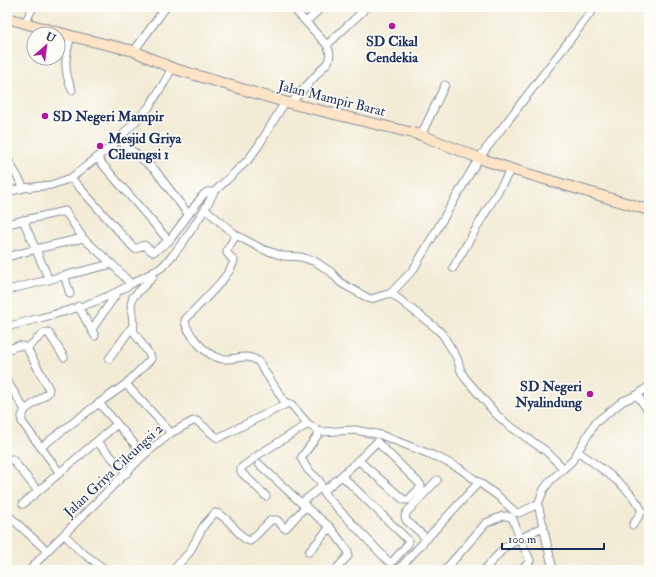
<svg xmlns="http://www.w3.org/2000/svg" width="656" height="577" viewBox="0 0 656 577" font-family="'IM FELL Double Pica',serif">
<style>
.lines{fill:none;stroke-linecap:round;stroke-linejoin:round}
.street-casing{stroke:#868e9a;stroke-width:9}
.secondary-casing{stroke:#868e9a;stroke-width:12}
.street{stroke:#fff;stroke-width:7}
.secondary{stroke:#fee4c6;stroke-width:10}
.poi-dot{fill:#b5179e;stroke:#fdfcf7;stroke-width:1.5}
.labels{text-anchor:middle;stroke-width:3.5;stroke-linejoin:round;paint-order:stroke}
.poi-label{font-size:14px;font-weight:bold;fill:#1b2f5e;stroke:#fdfcf7;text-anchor:start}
.street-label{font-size:14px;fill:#1b2f5e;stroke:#fdfcf7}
</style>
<rect width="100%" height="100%" fill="#fdfcf7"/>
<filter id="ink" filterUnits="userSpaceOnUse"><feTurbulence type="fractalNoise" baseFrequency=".025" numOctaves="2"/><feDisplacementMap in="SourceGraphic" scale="8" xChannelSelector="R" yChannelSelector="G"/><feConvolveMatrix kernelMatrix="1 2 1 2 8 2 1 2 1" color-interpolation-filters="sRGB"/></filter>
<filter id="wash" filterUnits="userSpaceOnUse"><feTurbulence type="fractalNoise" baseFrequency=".012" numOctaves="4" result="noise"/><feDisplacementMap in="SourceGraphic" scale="16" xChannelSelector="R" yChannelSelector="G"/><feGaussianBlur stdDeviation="0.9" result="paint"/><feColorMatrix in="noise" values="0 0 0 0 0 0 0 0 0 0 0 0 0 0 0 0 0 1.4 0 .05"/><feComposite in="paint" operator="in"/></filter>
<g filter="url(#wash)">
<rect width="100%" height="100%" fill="#f2ecd6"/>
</g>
<g filter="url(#ink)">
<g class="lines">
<g class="street-casing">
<path id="street" d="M306,22L322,7
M25,23L33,7
M71,36C65,56 63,70 72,90
M327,45L363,11
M134,51L166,7
M291,103L328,62C331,55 330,52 327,45L292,7
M421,135L445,85
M118,139L155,170L188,214
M7,158L24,188
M97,158L169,241
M71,178L132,246L135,249L144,245L153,252L169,241L203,195L207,192H214
M7,192L24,188L51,185L71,178L113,145L149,107L164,83L172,68
M205,209L236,235L262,249L283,256L301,257L316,262L331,272L341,283L368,298L371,299L391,293L413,270L479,158L595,7
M23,220L49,280
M7,224L65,211L83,238L112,264
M236,235L227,250V253L234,261C230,277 197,306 185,320C185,327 189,331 193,337C201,348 213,360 228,359C241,358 246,354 258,361L286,404
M7,257L36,249L83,238
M453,268L511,169
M64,275L70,294
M153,277L133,297L131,304L134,332L151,357V359L126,384L171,433
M7,290C42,282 77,272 112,264L131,284L161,268L173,255L184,241L205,209L214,192L248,160L259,145L285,102
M391,293L436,328L443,335L457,358L461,371L465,378L496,414L507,424L546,451L563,468
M78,306L95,336
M7,327C49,315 94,307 131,284
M92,329L117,293
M7,350C15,347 19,343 27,348L44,333L48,332L64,357
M109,359L134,324
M7,381L25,410L22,416V422L60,473
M637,395L649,412
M99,403L144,455
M25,410L48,393L49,389L27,348
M97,442L127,473
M41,447L99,403L126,384
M579,452C601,469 629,485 642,511L633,525
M12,459L38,491
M259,464L301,503L330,527L348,551V556L338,567L339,570
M342,476L408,540V544L393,561L390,562L387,560L326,496L324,493L325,490C343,475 360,459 377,442L421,485V487L408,500H404L358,460
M266,496L241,472V468L261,453L308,424
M301,503L319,489L321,485L319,480L308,470L301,458L320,432
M23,504L117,424
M7,514L47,551
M64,534L79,550L106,570
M427,539L406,520L405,516L407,512L437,480
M309,552L330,527
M30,570L47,551L144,455L171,433L193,421H197L215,436L218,438L288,403L291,404L308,424L320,432L355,430L381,435L437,457L459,468L470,476L498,496L515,512L519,513L538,504
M173,570L189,553L204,525L215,513C228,514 240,540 250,541L271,520H277L284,528H286L306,506
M398,570L479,482
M445,570L486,523L503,516H508L513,519L520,539L530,560L529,563L520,570
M484,570L505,547L544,526
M553,570L538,504L544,489L551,480L572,461L595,423L623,401L637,395L649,386"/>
</g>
<g class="secondary-casing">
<path id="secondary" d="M7,18L71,36L134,51L172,68L285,102L421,135L479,158L511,169L649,210"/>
</g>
<use href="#street" class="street"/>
<use href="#secondary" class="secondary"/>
</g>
</g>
<g class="poi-dot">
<circle cx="392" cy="26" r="4"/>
<circle cx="45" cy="116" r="4"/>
<circle cx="100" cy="146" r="4"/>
<circle cx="590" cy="394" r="4"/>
</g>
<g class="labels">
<g class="poi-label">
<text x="392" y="46" text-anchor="middle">SD Cikal<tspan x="392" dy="16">Cendekia</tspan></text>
<text x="53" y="121">SD Negeri Mampir</text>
<text x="108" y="143">Mesjid Griya<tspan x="108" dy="16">Cileungsi 1</tspan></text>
<text x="582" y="391" text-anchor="end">SD Negeri<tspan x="582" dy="16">Nyalindung</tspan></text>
</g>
<g class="street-label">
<text transform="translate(332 98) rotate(14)" y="5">Jalan Mampir Barat</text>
<text transform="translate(113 470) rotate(-43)" y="5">Jalan Griya Cileungsi 2</text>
</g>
</g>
<rect width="656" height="577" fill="none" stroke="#fdfcf7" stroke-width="24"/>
<g transform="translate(46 46) rotate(28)"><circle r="19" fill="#fdfcf7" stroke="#a3aaba"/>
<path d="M0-3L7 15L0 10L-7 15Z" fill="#b5179e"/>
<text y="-6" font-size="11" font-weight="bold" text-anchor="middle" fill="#1b2f5e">U</text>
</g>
<path d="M502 543v6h102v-6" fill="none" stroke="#1b2f5e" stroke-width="2"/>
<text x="508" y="543" font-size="12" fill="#1b2f5e" stroke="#fdfcf7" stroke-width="3" paint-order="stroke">100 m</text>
</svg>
